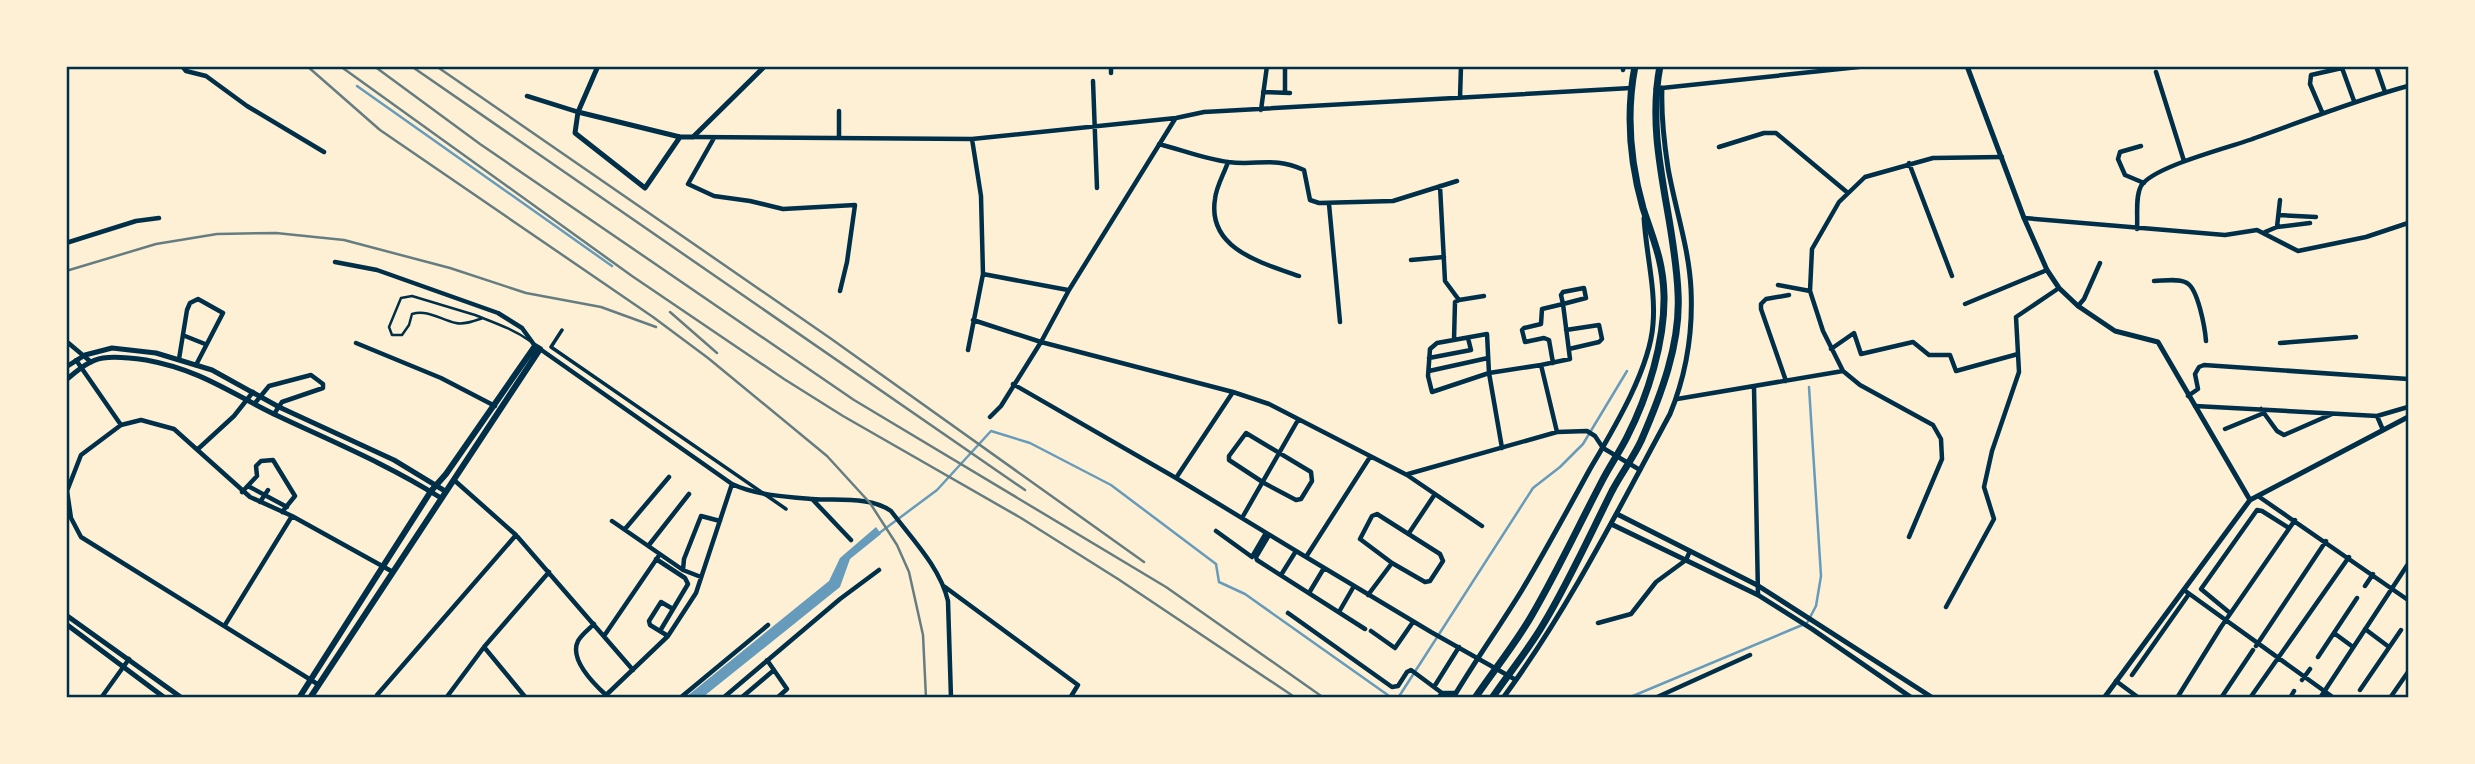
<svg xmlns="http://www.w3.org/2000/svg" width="2475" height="764" viewBox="0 0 2475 764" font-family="Roboto,sans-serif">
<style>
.water{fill:#669bbc}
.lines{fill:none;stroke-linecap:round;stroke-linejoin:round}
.stream{stroke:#669bbc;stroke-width:2.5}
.service{stroke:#003049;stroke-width:2.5}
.pedestrian{stroke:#003049;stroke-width:3.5}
.minor{stroke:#003049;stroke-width:4.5}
.tertiary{stroke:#003049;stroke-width:5}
.secondary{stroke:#003049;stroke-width:6}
.trunk{stroke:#003049;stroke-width:7}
.rail{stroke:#657d81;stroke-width:2.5}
.neatline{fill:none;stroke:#003049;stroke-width:2.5}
</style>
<rect width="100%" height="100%" fill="#fdf0d5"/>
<path class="water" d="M876,527L881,534L850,559L840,587L703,697H686L829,581L840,558Z"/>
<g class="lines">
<path class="stream" d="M357,86L612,266
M878,534L937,490L991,431L1030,443L1111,485L1216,564L1219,582L1245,594L1392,698
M1398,698L1533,488L1560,467L1583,444L1627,371
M1628,698L1807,623L1816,606L1821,576L1809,387"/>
<path class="service" d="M483,318C474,321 464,325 456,323C441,320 428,309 412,314L409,325L402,335H392L389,327L401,298L412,296L475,315C495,323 513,329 530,341"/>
<path class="pedestrian" d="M562,330L551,347L786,509"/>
<path class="minor" d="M182,66L186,71L206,76L247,106L324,152
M1111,66V73
M2376,66L2385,92
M1623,70L1624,66
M2156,72L2184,161
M1093,81L1097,188
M1662,88L1868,66
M1263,92L1290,93
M1285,92V66
M527,96L578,112
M1460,98L1461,66
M1261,110L1267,66
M839,111V138
M2322,112L2310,84L2311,75L2342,68L2354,101
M693,137L972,139L1176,118L1204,112L1631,88
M714,138L688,184L714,196L750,201L783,209L855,205L847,262L840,291
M1159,144C1182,150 1205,159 1228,162C1258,166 1273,156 1304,170L1310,200L1319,203L1393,201L1457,181
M2141,146L2120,152L2118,159L2125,175L2144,183
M1719,147L1764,133H1776L1848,193
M1228,162C1224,174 1216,187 1215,199C1207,249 1262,263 1299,276
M1909,163L1952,276
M1440,186L1445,281L1459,300L1455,302L1454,340
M1329,204L1340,322
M2279,215L2316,217
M2024,218L2225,235L2257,230L2298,251L2366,237L2408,223
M2277,227L2310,223
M2137,229C2138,216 2135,197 2141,186C2153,166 2232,147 2255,138C2306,120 2356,100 2408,86
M2265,232L2277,227L2280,200
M66,243L136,221L159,218
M1411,260L1444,257
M335,262L377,270L498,313L522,328L535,346
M983,274L1068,290
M2154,281C2163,281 2179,278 2187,283C2198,289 2205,328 2206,341
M1778,285L1810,291
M1459,300L1484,296
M1965,304L2047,270
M2078,306L2084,299L2100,263
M973,320L1041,342L1233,392L1269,404L1407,475L1482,526
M1566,330L1599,325L1602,339L1599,342L1569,349
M185,336L205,344
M66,341L91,362
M356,343L441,378L495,406
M2280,343L2356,337
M540,349L732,484C755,495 786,497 812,499C837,501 870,496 891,511C912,539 940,567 948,601L951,698
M1831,349L1854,333L1861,354L1913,342L1929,355H1950L1956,371L2018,354
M968,350L983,274L981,196L972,139
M1429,358L1471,350L1468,338
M179,359L187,310L190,303L198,299L223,313L196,365
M76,360L121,425
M1541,365L1570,359L1563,304L1586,298L1584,288L1563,292L1561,295L1563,304L1542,309L1541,324L1524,328L1522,330L1525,342L1544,338L1549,340L1553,363
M1429,371L1488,358
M1786,381L1761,309V304L1766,299L1789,295
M1013,384L1176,478L1306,557L1370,457
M1754,387L1758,595
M2188,396L2198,389L2195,374L2199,367L2204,365L2408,379
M1677,399L1843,371
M255,403L269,386L311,375L323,384V388L282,402L274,414
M2195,406L2377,416L2408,407
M2261,409L2277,431L2284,435L2332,414
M2377,416L2383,430
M990,417L1001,406L1041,342L1069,290L1175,119
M2225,429L2264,413
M1246,433L1311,472L1312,481L1301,499L1296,500L1264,483L1229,460V456Z
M1502,448L1489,373L1487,334L1437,343L1430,349L1428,376L1432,392L1489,373L1541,365L1557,432
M198,449L234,416L253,392
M1408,474L1557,432L1587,431L1595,436L1603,448L1640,470
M1176,478L1233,392
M454,480L516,535L633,670
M248,486L287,507
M242,492L257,476L256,466L261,461L273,460L295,496L282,512
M2258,496L2408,600
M813,500L851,540
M260,502L268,490
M1377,514L1440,554L1443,561L1430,581L1425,582L1392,563L1360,539L1372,516Z
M1242,518L1298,420
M612,521L683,570L701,577
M625,529L669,477
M1216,531L1252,557L1266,533
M1409,533L1435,494
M1269,535L1256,557L1257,560L1365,629
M1909,537L1942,459L1941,439L1933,425L1860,385L1843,371L1823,331L1810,291L1812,249L1839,202L1865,177L1933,158L2002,157
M649,545L689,494
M1306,557L1431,632L1516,680
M656,559L685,578L688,584L660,631
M683,570L684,559L701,516L720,521
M1281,575L1296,551
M2365,586L2373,574
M945,587L1078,685L1070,698
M2184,590L2334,698
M1309,593L1324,568
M1368,595L1392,563
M1946,607L1994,519L1984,487L1992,451L2019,372L2016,317L2059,288
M1339,612L1354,586
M1288,613L1392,687L1398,686L1407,672L1411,670L1442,693
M2230,613L2201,589L2257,510L2262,511L2289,528
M1598,623L1631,614L1656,582L1686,560L1690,551
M594,624C589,629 581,635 578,641C569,659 594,684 606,695
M225,625L292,516
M2365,629L2389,647
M1371,631L1395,648L1413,622
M2334,633L2353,647
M604,636L660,554
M668,636L650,625L649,621L661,602L673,609
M2256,646L2326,541
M484,647L526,698
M2318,657L2357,598
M767,660L787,689L777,698
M2132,675L2189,594
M2302,680L2310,669
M2116,681L2139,698
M319,685L81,537L71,518L67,491L81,455L121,425L141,420L174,429L250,497L292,516L393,572
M1434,687L1459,647
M2360,690L2401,630
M101,698L129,659
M378,698L377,695L516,535
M446,698L484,647L549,572
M603,698L668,636L696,593L732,484
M680,698L768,625
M723,698L840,599L879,570
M741,698L774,670
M1438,698L1442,693H1456
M1655,698L1750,655
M2177,698L2221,627L2295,520
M2221,698L2253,650
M2250,698L2349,557
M2290,698L2294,691
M2320,698L2408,564
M2390,698L2408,672"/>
<path class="tertiary" d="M598,66L578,112L680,137H693L765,66
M1967,66L2024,218L2047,270L2059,288L2078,306L2115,331L2158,342L2250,500
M578,112L575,133L645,188L680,137
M66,367L85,355L112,348L156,353L212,370L279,407L394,460L445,491
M66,380C77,371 89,360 103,358C117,356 132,358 146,360C201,370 230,393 278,416C333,442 389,465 441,498
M1617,514L1757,585L1933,698
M1611,524L1758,595L1812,629L1912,698
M66,615L182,698
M66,624L165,698
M1453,698C1475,661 1500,626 1522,590C1546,550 1568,509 1590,469C1613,430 1650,369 1653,324C1656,290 1646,253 1644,218
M1503,698C1568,610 1618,510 1670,414C1686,375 1693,331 1691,289C1689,248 1675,208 1668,168C1664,142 1661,114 1662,88L1656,89
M2104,698L2250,500L2408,417"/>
<path class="secondary" d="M299,698L431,491L446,474L535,346L540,349L310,698"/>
<path class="trunk" d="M1475,698C1494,670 1516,643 1532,615C1557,572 1578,527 1601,483C1609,467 1619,453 1627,437C1648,396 1665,341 1664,295C1663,260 1653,239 1643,208C1630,162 1626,113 1635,66
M1492,698C1509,673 1529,649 1544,623C1569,581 1590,535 1612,491C1621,474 1633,458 1641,441C1661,395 1681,343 1678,293C1675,216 1645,144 1660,66"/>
<path class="rail" d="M307,66L380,130L653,317L708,358L827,456L870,503L897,545L909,572L923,635L926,698
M340,66L632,276L784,379L843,416L1021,518L1118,579L1296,698
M374,66L480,144L854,400L1166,587L1324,698
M411,66L1025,490
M436,66L830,338L1144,562
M66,271L156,244L217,234L276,233L344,240L450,268L526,293L601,307L656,327
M670,312L717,353"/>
</g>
<rect width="2475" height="764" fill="none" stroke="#fdf0d5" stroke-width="136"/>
<rect x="68" y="68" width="2339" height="628" class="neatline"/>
</svg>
